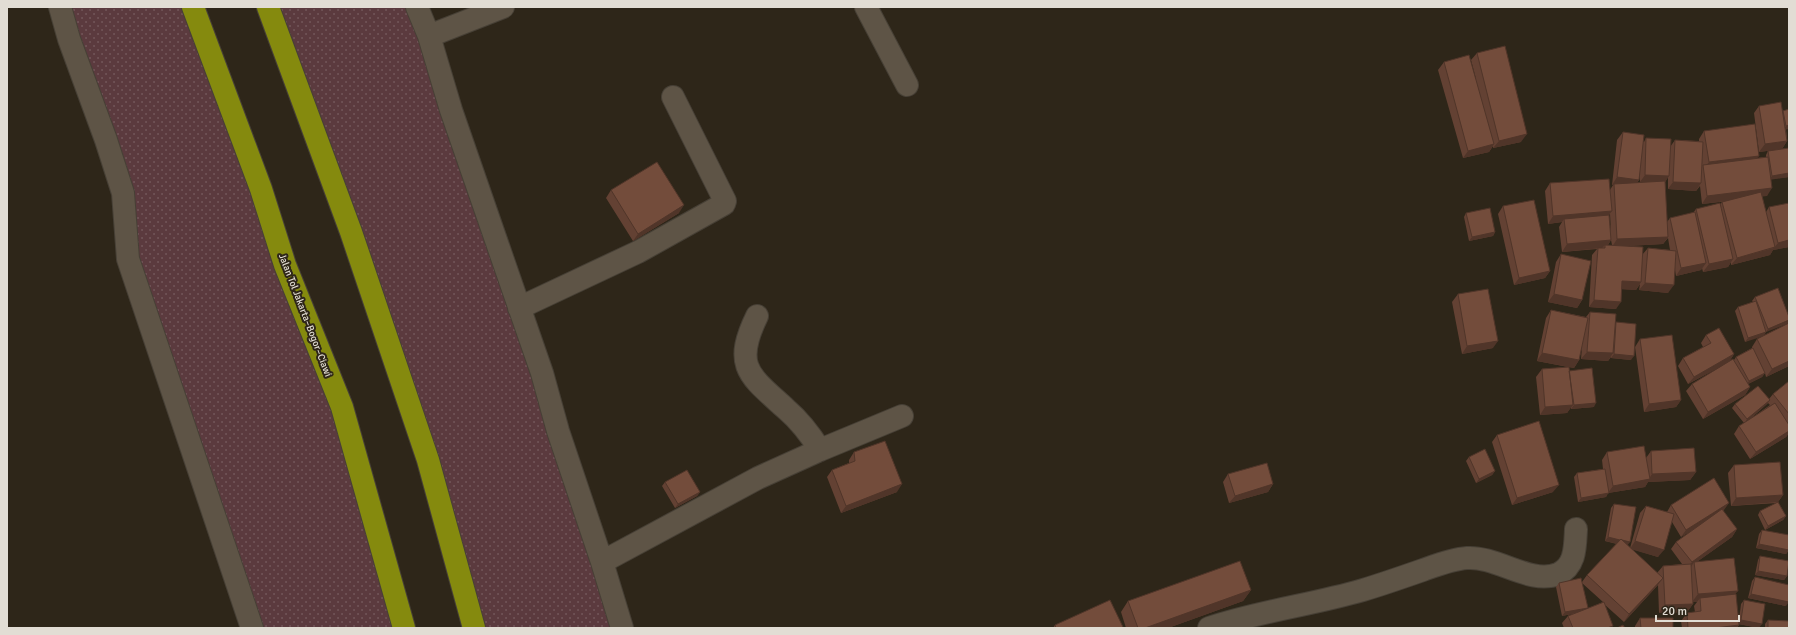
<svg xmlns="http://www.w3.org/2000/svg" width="1796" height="635" viewBox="0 0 1796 635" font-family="Signika,sans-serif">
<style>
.grass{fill:url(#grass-dots)}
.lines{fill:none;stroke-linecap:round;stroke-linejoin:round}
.minor-casing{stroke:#474036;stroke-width:24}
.highway-casing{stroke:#474036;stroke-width:24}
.minor{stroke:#5e5446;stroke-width:22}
.highway{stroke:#858a0e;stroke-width:22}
.wall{fill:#634133;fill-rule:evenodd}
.shaded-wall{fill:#503529}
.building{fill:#734c3b;stroke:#503529}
.labels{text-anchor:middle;stroke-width:4;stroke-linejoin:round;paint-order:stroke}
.street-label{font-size:10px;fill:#e2ddd4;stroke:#2e2619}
</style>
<defs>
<pattern id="grass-dots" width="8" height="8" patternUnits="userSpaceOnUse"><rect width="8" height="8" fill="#5b3a3e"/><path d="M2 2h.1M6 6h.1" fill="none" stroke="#725659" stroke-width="1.8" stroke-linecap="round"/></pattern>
</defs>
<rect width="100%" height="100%" fill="#2e2619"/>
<path class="grass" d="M61,7H193L237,127L404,628H252L128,259L123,193Z
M266,7H419L622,628H474Z"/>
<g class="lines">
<g class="minor-casing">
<path id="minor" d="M60,7L69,39L106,140L123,193L128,259L252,628
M417,7L429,36L451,110L542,373L558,431L602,562L622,628
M866,7L907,85
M429,36L503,7
M519,308L638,252L724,204L725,201L673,97
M757,316C732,367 750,376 786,409C800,421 810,434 820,450
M602,562L758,478L820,450L902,416
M1209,628C1259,611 1312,605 1363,590C1383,584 1403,577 1423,570C1437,565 1452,559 1467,558C1497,556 1530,585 1558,574C1576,566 1575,546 1576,529"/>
</g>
<g class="highway-casing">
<path id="highway" d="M193,7L261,189L285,265L342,407L404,628
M268,7L351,232L428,460L474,628"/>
</g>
<use href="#minor" class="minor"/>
<use href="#highway" class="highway"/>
</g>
<path class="wall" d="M1477,53L1521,142L1493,148V146L1489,152L1463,158L1438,70L1444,62L1476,79L1471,60Z
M1759,106L1783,111L1789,109V129H1786L1787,141L1782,149L1759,152L1754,113Z
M1704,131L1757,158L1766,157V155L1768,151L1789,148V177L1771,179L1767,196H1762L1766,212L1769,207L1789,247L1773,250L1770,255L1731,265V262L1728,267L1703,272L1702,268L1701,270L1676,276L1675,270L1668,293L1639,290L1640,284L1636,290L1622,289L1616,309L1589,307L1592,255L1597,249L1562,252L1559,227L1562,222L1548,224L1545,191L1550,183L1610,190L1613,185H1612L1617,140L1623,132L1644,142L1646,138L1670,147L1675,140L1699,141V139ZM1640,172V182L1644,183H1637L1639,180ZM1668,177V189L1696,191L1700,186L1702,204L1729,201L1722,202L1720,205L1696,209L1693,213L1670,218L1667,222L1665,182ZM1610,214L1611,233L1609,215ZM1668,238L1670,250L1648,248L1642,255L1627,246L1663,244ZM1611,240L1612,245H1608Z
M611,190L679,213L633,241L606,198Z
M1503,206L1550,271L1545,278L1514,285L1498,214Z
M1466,213L1495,232L1493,236L1469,241L1464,217Z
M1561,254L1582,300L1577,308L1548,302L1556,262Z
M1458,294L1493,348L1462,354L1452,302Z
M1755,297L1789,317L1766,332L1745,342L1735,311L1738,307L1753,302L1752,301Z
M1551,310L1586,317L1590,312L1615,323L1631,360L1611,358V357L1608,361L1581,359L1582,347L1579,360L1574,368L1569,367V371L1594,407L1571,409V407L1567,413L1540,415L1536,377L1542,369L1568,367L1537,361L1546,318Z
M1789,323V366L1766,377L1765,373L1762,377L1748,384L1750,387L1745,395L1703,419L1686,391L1692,384L1734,360L1736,357L1752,348V347L1757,339Z
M1706,335L1734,354L1729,362L1688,384L1678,366L1683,358L1703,347L1701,343Z
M1640,339L1681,400L1676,407L1644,412L1635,347Z
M1789,381V433L1786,437L1750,459L1734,434L1739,426L1744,423L1732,408L1735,404L1769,399L1773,394ZM1768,403L1770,405L1749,420L1767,404Z
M1497,435L1553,492L1512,505L1492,442Z
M1651,451L1696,472L1690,480L1648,482L1645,487L1608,493L1606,497L1578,502L1574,477L1577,473L1603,469L1602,460L1607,452L1646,458Z
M854,452L897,492L841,513L827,477L832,470L849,463V460Z
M1469,457L1495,471L1492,475L1476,483L1466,461Z
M1734,465L1783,495L1778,502L1786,516L1783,520L1765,530L1758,515L1760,511L1777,503L1731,506L1728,473Z
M1228,474L1273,484L1268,492L1229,503L1223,482Z
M665,482L700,492L697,496L675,508L662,486Z
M1614,504L1627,545L1630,548L1640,513L1646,506L1667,512L1671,505L1724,510L1723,511L1737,529L1732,537L1698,561L1735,594L1739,620L1741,604L1744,600L1759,628L1739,624L1737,628H1682L1681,621L1687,613L1695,612L1694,606L1697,602H1693V604L1687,612L1659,613L1658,585L1624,622L1604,604L1611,628H1564L1562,623L1568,616L1572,614L1562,616L1556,587L1559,583L1582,582L1587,575L1617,544L1605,541L1611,508ZM1672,522L1681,537L1692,530L1676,542L1671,549L1682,564L1663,566L1657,573L1632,549L1658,557ZM1582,583L1603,602L1587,609L1588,608Z
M1762,530L1789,550L1786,554L1756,548L1759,534Z
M1760,556L1787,576L1784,580L1755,575L1758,560Z
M1755,577L1786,606L1748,598L1752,581Z
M1251,590L1243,601L1168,628H1126L1121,612L1128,601Z
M1640,618L1673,628H1635V626Z
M1768,620L1789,628H1765V624Z
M1055,625L1123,627L1122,628H1053Z"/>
<path class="shaded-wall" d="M1789,125V129L1783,130L1786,126Z
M1527,134L1521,142L1493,148L1499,141Z
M1787,141L1782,149L1759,152L1765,144Z
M1494,144L1489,152L1463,158L1468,151Z
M1759,156L1754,163L1703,170L1709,162Z
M1789,173V177L1769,180L1772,176Z
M1645,175L1669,176L1664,184L1640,182Z
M1617,177L1639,180L1634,187L1612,185Z
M1673,182L1701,183L1696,191L1668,189Z
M1772,188L1767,196L1702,204L1707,196Z
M684,205L679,213L633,241L638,234Z
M1612,211L1606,218L1564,219L1562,222L1548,224L1553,216Z
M1495,232L1493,236L1469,241L1472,237Z
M1668,237L1663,244L1612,247L1617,239Z
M1611,240L1606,248L1605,245L1602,248L1562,252L1567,244Z
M1789,240V247L1773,250L1770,255L1731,265L1737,258L1774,248L1778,243Z
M1733,259L1728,267L1703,272L1709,264Z
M1706,263L1701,270L1676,276L1681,268Z
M1550,271L1545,278L1514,285L1519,278Z
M1622,281L1641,282L1636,290L1617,289Z
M1645,283L1674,285L1668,293L1639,290Z
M1554,294L1582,300L1577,308L1548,302Z
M1594,300L1621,302L1616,309L1589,307Z
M1789,320V322L1787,324L1766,332L1764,336L1745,342L1748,338L1766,332L1768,329Z
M1498,341L1493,348L1462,354L1467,346Z
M1587,352L1613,353L1608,361L1581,359Z
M1542,353L1579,360L1574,368L1537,361Z
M1614,354L1634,356L1631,360L1611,358Z
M1734,354L1729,362L1688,384L1694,377Z
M1789,361V366L1766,377L1772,369Z
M1765,373L1762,377L1746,385L1749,381Z
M1750,387L1745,395L1703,419L1708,412Z
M1681,400L1676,407L1644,412L1649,404Z
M1770,400L1767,404L1745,423L1747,419Z
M1596,403L1594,407L1571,409L1574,405Z
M1573,405L1567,413L1540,415L1545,407Z
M1789,431V433L1786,437L1750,459L1756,452Z
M1495,471L1492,475L1476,483L1479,479Z
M1696,472L1690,480L1648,482L1645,487L1608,493L1606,497L1578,502L1581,498L1608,493L1613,486L1649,479L1652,474Z
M902,484L897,492L841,513L846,506Z
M1273,484L1268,492L1229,503L1235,496Z
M1559,485L1553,492L1512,505L1517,498Z
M700,492L697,496L675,508L678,504Z
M1783,495L1778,502L1731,506L1736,498Z
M1729,503L1724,510L1681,537L1686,530Z
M1786,516L1783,520L1765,530L1768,526Z
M1737,529L1732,537L1694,564V562L1691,567L1686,570L1692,562Z
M1608,537L1630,542L1627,546L1605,541Z
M1635,541L1664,550L1658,557L1630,549Z
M1759,544L1789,550L1786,554L1756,548Z
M1758,571L1787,576L1784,580L1755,575Z
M1663,578L1657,586L1624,622L1629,614Z
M1251,590L1243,601L1168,628H1145Z
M1738,591L1732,598H1700L1697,602H1692L1698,594Z
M1751,594L1789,602L1786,606L1748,598Z
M1693,604L1687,612L1659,613L1665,605Z
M1588,608L1585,611L1562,616L1565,612Z
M1741,620L1762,624L1759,628L1738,624Z
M1739,625L1737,628H1715Z"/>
<path class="building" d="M1505,46L1527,134L1499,141L1477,53Z
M1469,55L1494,144L1468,151L1444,62Z
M1781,102L1787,141L1765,144L1759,106Z
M1789,109V125L1786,126L1783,111Z
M1755,124L1759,156L1709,162L1704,131Z
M1623,132L1644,135L1639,180L1617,177Z
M1646,138L1671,139L1669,176L1645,175Z
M1675,140L1703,142L1701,183L1673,182Z
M1789,148V173L1772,176L1768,151Z
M1768,157L1772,188L1707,196L1703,165Z
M657,162L684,205L638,234L611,190Z
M1609,179L1612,211L1553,216L1550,183Z
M1665,181L1668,237L1617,239L1614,184Z
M1761,192L1775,247L1737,258L1722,202Z
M1534,200L1550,271L1519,278L1503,206Z
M1720,203L1733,259L1709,264L1696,209Z
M1789,203V240L1778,243L1769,207Z
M1490,208L1495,232L1472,237L1466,213Z
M1695,212L1706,263L1681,268L1670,218Z
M1609,215L1611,240L1567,244L1564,219Z
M1605,245L1643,247L1641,282L1622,281L1621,302L1594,300L1598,248H1605Z
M1648,248L1676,251L1674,285L1645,283Z
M1561,254L1591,261L1582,300L1554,294Z
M1778,288L1789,317V320L1768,329L1755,297Z
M1488,289L1498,341L1467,346L1458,294Z
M1756,301L1766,332L1748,338L1738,307Z
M1551,310L1588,318L1579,360L1542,353Z
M1590,312L1616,314L1613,353L1587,352Z
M1616,322L1636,324L1634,356L1614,354Z
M1789,323V361L1772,369L1757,339Z
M1719,328L1734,354L1694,377L1683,358L1711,343L1706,335Z
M1672,335L1681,400L1649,404L1640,339Z
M1753,348L1765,373L1749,381L1736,357Z
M1733,359L1750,387L1708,412L1692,384Z
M1569,367L1573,405L1545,407L1542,369Z
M1592,368L1596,403L1574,405L1569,371Z
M1789,381V414L1773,394Z
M1758,386L1770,400L1747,419L1735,404Z
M1775,403L1789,425V431L1756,452L1739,426Z
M1539,421L1559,485L1517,498L1497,435Z
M885,441L902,484L846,506L832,470L855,461L854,452Z
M1644,446L1650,479L1613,486L1607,452Z
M1694,448L1696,472L1652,474L1651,451Z
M1485,449L1495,471L1479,479L1469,457Z
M1780,462L1783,495L1736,498L1734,465Z
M1267,463L1273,484L1235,496L1228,474Z
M1605,469L1609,493L1581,498L1577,473Z
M687,470L700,492L678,504L665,482Z
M1714,478L1729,503L1686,530L1671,505Z
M1778,502L1786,516L1768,526L1760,511Z
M1614,504L1636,507L1630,542L1622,540L1621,539L1620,540L1608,537Z
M1646,506L1674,514L1664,550L1635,541Z
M1722,509L1737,529L1692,562L1676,542Z
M1762,530L1789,535V550L1759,544Z
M1621,539L1663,578L1629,614L1587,575Z
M1760,556L1789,561L1787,576L1758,571Z
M1734,558L1738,591L1698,594L1694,562Z
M1240,561L1251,590L1145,628H1138L1128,601Z
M1691,564L1693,604L1665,605L1663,566Z
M1755,577L1789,585V602L1751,594Z
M1581,578L1588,608L1565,612L1559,583Z
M1736,594L1739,625L1715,628H1688L1687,613L1701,611L1700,598Z
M1110,600L1123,627L1121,628H1056L1055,625Z
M1744,600L1765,604L1762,624L1741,620Z
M1604,602L1613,626L1607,628H1573L1568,616Z
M1640,618H1673V628H1641Z
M1768,620L1789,621V628H1768Z
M1623,625L1625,628H1617Z"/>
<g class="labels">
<g class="street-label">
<text transform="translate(306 315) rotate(69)" y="4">Jalan Tol Jakarta–Bogor–Ciawi</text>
</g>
</g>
<rect width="1796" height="635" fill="none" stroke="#e2ddd4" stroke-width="16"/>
<path d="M1656 615v6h83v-6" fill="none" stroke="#e2ddd4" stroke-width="2"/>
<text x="1662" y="615" font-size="12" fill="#e2ddd4" stroke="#2e2619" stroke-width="3" paint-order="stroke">20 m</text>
</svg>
